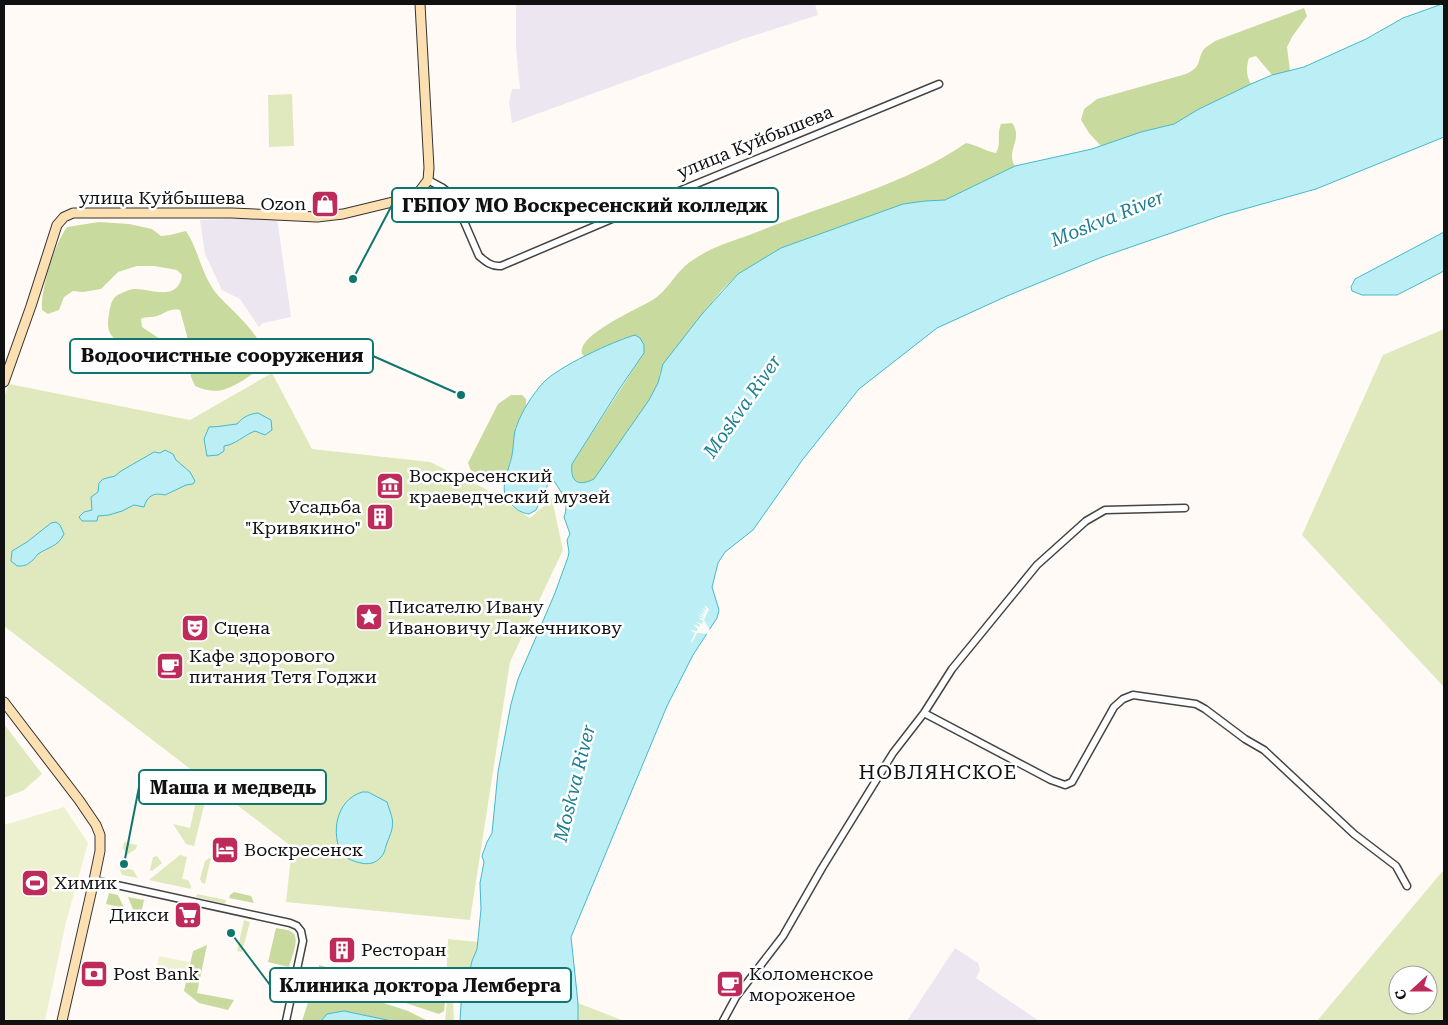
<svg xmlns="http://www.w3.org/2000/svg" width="1448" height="1025" viewBox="0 0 1448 1025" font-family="'Roboto Serif',serif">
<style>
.industrial{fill:#ebe6ef}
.green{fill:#e0e9be;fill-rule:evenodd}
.forest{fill:#c9da9e}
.pitch{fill:#eef1d0}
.water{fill:#bbeff5;stroke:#44b9ca}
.pier{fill:#fffaf5}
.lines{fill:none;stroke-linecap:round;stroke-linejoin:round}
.street-casing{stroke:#444;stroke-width:9}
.secondary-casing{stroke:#333;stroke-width:11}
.street{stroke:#fff;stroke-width:6}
.secondary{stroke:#fce0b2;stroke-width:9}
.labels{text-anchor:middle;stroke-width:5;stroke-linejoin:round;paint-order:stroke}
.street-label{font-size:18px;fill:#111;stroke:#fff}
.poi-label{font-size:18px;fill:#111;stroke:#fff;text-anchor:start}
.water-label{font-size:19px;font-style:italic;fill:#1b7f93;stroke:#fff}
.quarter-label{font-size:20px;letter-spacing:1px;fill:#111;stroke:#fff}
.leader{fill:none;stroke:#0f766e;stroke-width:2}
.callout-dot{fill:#0f766e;stroke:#fff;stroke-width:2}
.callout{fill:#fff;stroke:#0f766e;stroke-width:2}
.callout-label{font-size:19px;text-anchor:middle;font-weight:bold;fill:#111}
</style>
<rect width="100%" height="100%" fill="#fffaf5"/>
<path class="industrial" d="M516,4H815L818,15L740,40L512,123L509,102L512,89H520L516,47Z
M277,218L291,317L263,323L259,327L240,299L222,290L205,254L200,220Z
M955,948L978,963L980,970L976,978L1039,1021H907Z"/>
<path class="green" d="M292,94L294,146L269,147L268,95Z
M1444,329V687L1302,535L1383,355Z
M272,373L312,449L430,462L484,488L530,518L552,499L563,550L510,662L470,920L286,902L292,847L4,626V397L9,384L190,420Z
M4,724L42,774L24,790L4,798Z
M199,788L208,790L194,846L186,844L173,824L190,828Z
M124,842L137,845L136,849L127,855L123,848Z
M180,855L187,857L182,879L188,880L191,886V889L149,880Z
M157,856L162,863L152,871L150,870L153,857Z
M209,858H211L205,884L202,883L200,879L205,861Z
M119,867L133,870L138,878L122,875Z
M1444,870V1021H1317L1441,873ZM1398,975H1428V1005H1398Z
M197,894L226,900L225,904L196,897Z
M244,920L250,922L242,952L237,951Z
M448,939L478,942L477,949L472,961L467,983L462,989V983L451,981C444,967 448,953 448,939Z
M449,996L453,1001L454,1021H445L447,1000Z
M578,1003L624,1021H578Z"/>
<path class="forest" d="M1304,8L1307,16L1292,37L1287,47L1290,71L1272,75L1256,56L1249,58C1246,67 1246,76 1251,84L1199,109L1174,124L1141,132L1101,146L1089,133L1081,120L1084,109L1097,99L1186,74C1204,66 1196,58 1205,48C1208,46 1212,43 1215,41Z
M1012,123C1024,139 1005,151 1015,166L945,200L925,201L903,204L781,248L738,274L722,290L702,314L660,372L658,383L649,400L594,479L586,483H578C572,478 571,472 572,464L644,353L624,338L585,357L582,354C577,334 639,309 654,299C667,290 674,276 685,266C690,261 698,257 704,253C720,244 740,239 757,232C826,204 905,185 966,143C977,145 985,151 996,153C1002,141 996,137 1001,124Z
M99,222L129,224L152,229L161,236L170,235L186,231C198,248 201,274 216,293C228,308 273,342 262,364C258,371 248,377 242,381C223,392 215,394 195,386L191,377L187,336L180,310C168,308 167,313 157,316C151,318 146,316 141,319L142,327L163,341L166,353L163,359C151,359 115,345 110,333C107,326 108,320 109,314C110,308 111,300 116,296C119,294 130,289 134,289C150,288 178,303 182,275L177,270L154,266H137L118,272L101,289L83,292L73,291L64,297L59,310L48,314L42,310C40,290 55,243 67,227Z
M511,395H522L526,399V406L515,428V442L508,470L492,477L478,479L472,473L468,463L498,404Z
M234,892L251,896L254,903L229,898L230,895Z
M109,893L118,895L124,908L106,904Z
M128,897L144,900L140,918L136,917Z
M276,928C280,929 287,929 292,932C301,937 291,959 289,967L268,962Z
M207,945L197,993L234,1000L228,1010L199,1003L184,991L193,951Z
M319,965L364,977L436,1000L439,978L446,983L451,991L446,995L444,1011L439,1014L321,975L319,972Z
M321,986H332L408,1011L428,1021H392L368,1016L336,1013C330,1013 324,1016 321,1021H302L312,990Z"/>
<path class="pitch" d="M64,807L88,843L66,922L45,1021H4V825Z
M159,956L189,962L187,976L156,970Z"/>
<path class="water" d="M1442,4H1444V137L1316,189L1223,215L1102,257L1007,296L937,328L859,389L803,459L753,530L725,552L718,563L712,587L719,610L717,618L693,655L667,706L571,937L578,1003V1021H460L462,989L467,983L472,961L477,949L481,909L480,883L484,862L482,856L487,842L492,833L498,772L511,704L518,679L555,593L568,557L569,552L567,540L570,534L564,517C570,502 561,492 554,481H551L548,484L536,510L529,514C522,513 517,510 512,505C496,491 509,472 512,455C514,445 513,434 517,425C522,411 533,394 543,383C557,367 614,341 635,335L640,338L644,345V353L620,388L572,464C570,482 578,487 594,479L649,400L658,383L663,364L702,314L738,274L781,248L903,204L925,201L945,200L1015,166L1092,149L1141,132L1174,124L1199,109L1251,84L1272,75L1304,67L1366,39L1403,18Z
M1444,232V271L1397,295H1362L1352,291L1351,287L1355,279Z
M258,413L271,420L272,430L265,435L255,431C244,435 235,445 224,446V451L218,455L207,456L204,439L209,427C219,427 227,425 237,424C243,417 249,414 258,413Z
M165,450L173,454L176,460L190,472L195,481L193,484L186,485L165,495C154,492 147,496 144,507L134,505L122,511L109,515L98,516L97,521H82L79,517L84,512L92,510L91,497L98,492L99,483L103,479L115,476L121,471L154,452L160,453Z
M56,522L60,525L64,534C58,547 48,547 38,554C35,557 33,561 29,563C26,566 21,566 17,566L11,561L12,551L27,542L51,523Z
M362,792H368L387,802C394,823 395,823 387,843C385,848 385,853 381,857C370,870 354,861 342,856C331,833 335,801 362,792Z
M344,1011L392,1021H321L327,1014Z"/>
<path class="pier" d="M704,605L709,609L704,620L711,632L710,634L697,633L692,643L691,642L695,633L690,630L697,631L698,629L693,624L700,627V625L695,621L702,624L703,621L697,617L703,619V618L698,615L704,617L699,613L705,615L701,611L706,613L702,608L707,611Z"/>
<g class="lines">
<g class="street-casing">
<path id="street" d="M428,180L443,188L453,196L479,256C486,262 492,267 501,266L633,210L939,84
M924,713L1051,780L1065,785L1072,782L1114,707L1123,699L1133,695L1196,704L1205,709L1245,739L1264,750L1354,834L1396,866L1407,886
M94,880L290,923L297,926L301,931L303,941L286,1021
M723,1021L736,997L783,936L822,868L893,753L924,713L952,669L1037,565L1086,521L1105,510L1185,508"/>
</g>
<g class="secondary-casing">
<path id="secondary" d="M4,382L31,306L57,225L64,217L73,213H232L317,217L343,214L405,199L419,192L428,180L429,168L420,4
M4,702L79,800L96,825L100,835V851L94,880L62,1021"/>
</g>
<use href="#street" class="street"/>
<use href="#secondary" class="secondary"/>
</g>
<defs>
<g id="shop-square" transform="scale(1.4375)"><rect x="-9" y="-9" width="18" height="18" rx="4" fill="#be2b5a" stroke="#fff"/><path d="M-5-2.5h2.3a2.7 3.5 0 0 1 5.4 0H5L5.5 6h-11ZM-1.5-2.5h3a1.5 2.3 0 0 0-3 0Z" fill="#fff"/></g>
<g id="museum-square" transform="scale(1.4375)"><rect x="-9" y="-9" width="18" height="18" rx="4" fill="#be2b5a" stroke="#fff"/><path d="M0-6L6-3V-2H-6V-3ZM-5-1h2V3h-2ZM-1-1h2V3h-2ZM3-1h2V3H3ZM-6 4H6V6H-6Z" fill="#fff"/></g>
<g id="building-square" transform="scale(1.4375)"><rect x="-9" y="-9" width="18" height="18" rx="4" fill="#be2b5a" stroke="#fff"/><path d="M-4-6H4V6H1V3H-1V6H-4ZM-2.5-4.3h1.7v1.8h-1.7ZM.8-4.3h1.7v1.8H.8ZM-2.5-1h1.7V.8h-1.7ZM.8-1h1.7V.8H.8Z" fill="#fff"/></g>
<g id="sight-square" transform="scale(1.4375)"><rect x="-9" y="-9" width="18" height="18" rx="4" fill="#be2b5a" stroke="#fff"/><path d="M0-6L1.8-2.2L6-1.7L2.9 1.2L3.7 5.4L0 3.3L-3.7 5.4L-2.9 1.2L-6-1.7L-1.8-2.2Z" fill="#fff"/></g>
<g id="theatre-square" transform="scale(1.4375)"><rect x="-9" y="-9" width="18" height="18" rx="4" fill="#be2b5a" stroke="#fff"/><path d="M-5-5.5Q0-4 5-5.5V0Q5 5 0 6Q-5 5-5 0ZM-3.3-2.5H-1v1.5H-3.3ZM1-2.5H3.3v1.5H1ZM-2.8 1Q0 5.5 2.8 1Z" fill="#fff"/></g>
<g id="cafe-square" transform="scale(1.4375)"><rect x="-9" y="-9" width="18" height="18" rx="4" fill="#be2b5a" stroke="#fff"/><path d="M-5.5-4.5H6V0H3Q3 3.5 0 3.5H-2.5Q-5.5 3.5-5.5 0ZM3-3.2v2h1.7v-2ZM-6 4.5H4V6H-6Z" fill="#fff"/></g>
<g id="hotel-square" transform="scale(1.4375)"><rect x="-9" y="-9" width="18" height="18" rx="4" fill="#be2b5a" stroke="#fff"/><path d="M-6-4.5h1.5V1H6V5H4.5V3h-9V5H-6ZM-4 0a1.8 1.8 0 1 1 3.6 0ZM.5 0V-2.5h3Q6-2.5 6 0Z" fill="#fff"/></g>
<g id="stadium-square" transform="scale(1.4375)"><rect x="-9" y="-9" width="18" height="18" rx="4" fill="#be2b5a" stroke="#fff"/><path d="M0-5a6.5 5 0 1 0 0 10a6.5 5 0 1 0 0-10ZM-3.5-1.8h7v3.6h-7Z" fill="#fff"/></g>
<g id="supermarket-square" transform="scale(1.4375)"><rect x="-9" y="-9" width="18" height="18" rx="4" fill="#be2b5a" stroke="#fff"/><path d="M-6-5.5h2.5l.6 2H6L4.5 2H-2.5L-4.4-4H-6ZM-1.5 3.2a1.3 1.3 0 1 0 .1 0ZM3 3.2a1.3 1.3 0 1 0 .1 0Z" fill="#fff"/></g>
<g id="bank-square" transform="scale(1.4375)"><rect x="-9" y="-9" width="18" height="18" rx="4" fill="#be2b5a" stroke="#fff"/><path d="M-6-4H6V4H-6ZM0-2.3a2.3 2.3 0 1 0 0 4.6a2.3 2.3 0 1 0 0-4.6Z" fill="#fff"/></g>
</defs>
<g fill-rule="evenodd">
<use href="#shop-square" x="325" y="204"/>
<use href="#museum-square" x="390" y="486"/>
<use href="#building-square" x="380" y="517"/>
<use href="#sight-square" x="369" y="617"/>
<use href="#theatre-square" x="195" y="628"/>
<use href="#cafe-square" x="170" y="666"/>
<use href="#hotel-square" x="225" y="850"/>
<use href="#stadium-square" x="35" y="883"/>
<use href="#supermarket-square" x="188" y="915"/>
<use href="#building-square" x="342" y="950"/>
<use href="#bank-square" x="94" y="974"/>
<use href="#cafe-square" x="730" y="984"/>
</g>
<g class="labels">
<g class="street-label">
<text transform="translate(755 142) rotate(-22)" y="6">улица Куйбышева</text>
<text x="162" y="204">улица Куйбышева</text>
</g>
<g class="poi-label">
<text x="306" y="210" text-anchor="end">Ozon</text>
<text x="409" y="482">Воскресенский<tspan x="409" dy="21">краеведческий музей</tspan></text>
<text x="361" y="513" text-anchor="end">Усадьба<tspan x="361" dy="21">"Кривякино"</tspan></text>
<text x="388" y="613">Писателю Ивану<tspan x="388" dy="21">Ивановичу Лажечникову</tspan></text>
<text x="214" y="634">Сцена</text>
<text x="189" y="662">Кафе здорового<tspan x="189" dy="21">питания Тетя Годжи</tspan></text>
<text x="244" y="856">Воскресенск</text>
<text x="54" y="889">Химик</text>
<text x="169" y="921" text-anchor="end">Дикси</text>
<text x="361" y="956">Ресторан</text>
<text x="113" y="980">Post Bank</text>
<text x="749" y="980">Коломенское<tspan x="749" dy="21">мороженое</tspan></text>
</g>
<g class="water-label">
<text transform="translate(1107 218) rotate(-22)" y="7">Moskva River</text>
<text transform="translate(742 406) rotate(-55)" y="7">Moskva River</text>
<text transform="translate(574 783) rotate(-76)" y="7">Moskva River</text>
</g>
<g class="quarter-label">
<text x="938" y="779">НОВЛЯНСКОЕ</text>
</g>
</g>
<path class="leader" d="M353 279L392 205M461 395L373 356M124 864L139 787M231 933L270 985"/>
<g class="callout-dot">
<circle cx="353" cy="279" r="5"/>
<circle cx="461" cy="395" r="5"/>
<circle cx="124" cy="864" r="5"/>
<circle cx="231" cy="933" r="5"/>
</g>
<g class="callout">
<rect x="392" y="188" width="386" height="34" rx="5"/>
<rect x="70" y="339" width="303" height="34" rx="5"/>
<rect x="139" y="770" width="187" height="34" rx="5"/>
<rect x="270" y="968" width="301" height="34" rx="5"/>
</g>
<g class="callout-label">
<text x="585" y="212">ГБПОУ МО Воскресенский колледж</text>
<text x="222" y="362">Водоочистные сооружения</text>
<text x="233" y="794">Маша и медведь</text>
<text x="420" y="992">Клиника доктора Лемберга</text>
</g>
<rect width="1448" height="1025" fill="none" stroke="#111111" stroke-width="10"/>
<g transform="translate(1413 990) rotate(249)"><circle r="24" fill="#ffffff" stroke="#a0a0a0"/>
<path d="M0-4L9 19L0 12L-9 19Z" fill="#be2b5a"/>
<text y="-8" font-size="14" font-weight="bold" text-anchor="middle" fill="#111111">С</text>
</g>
</svg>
